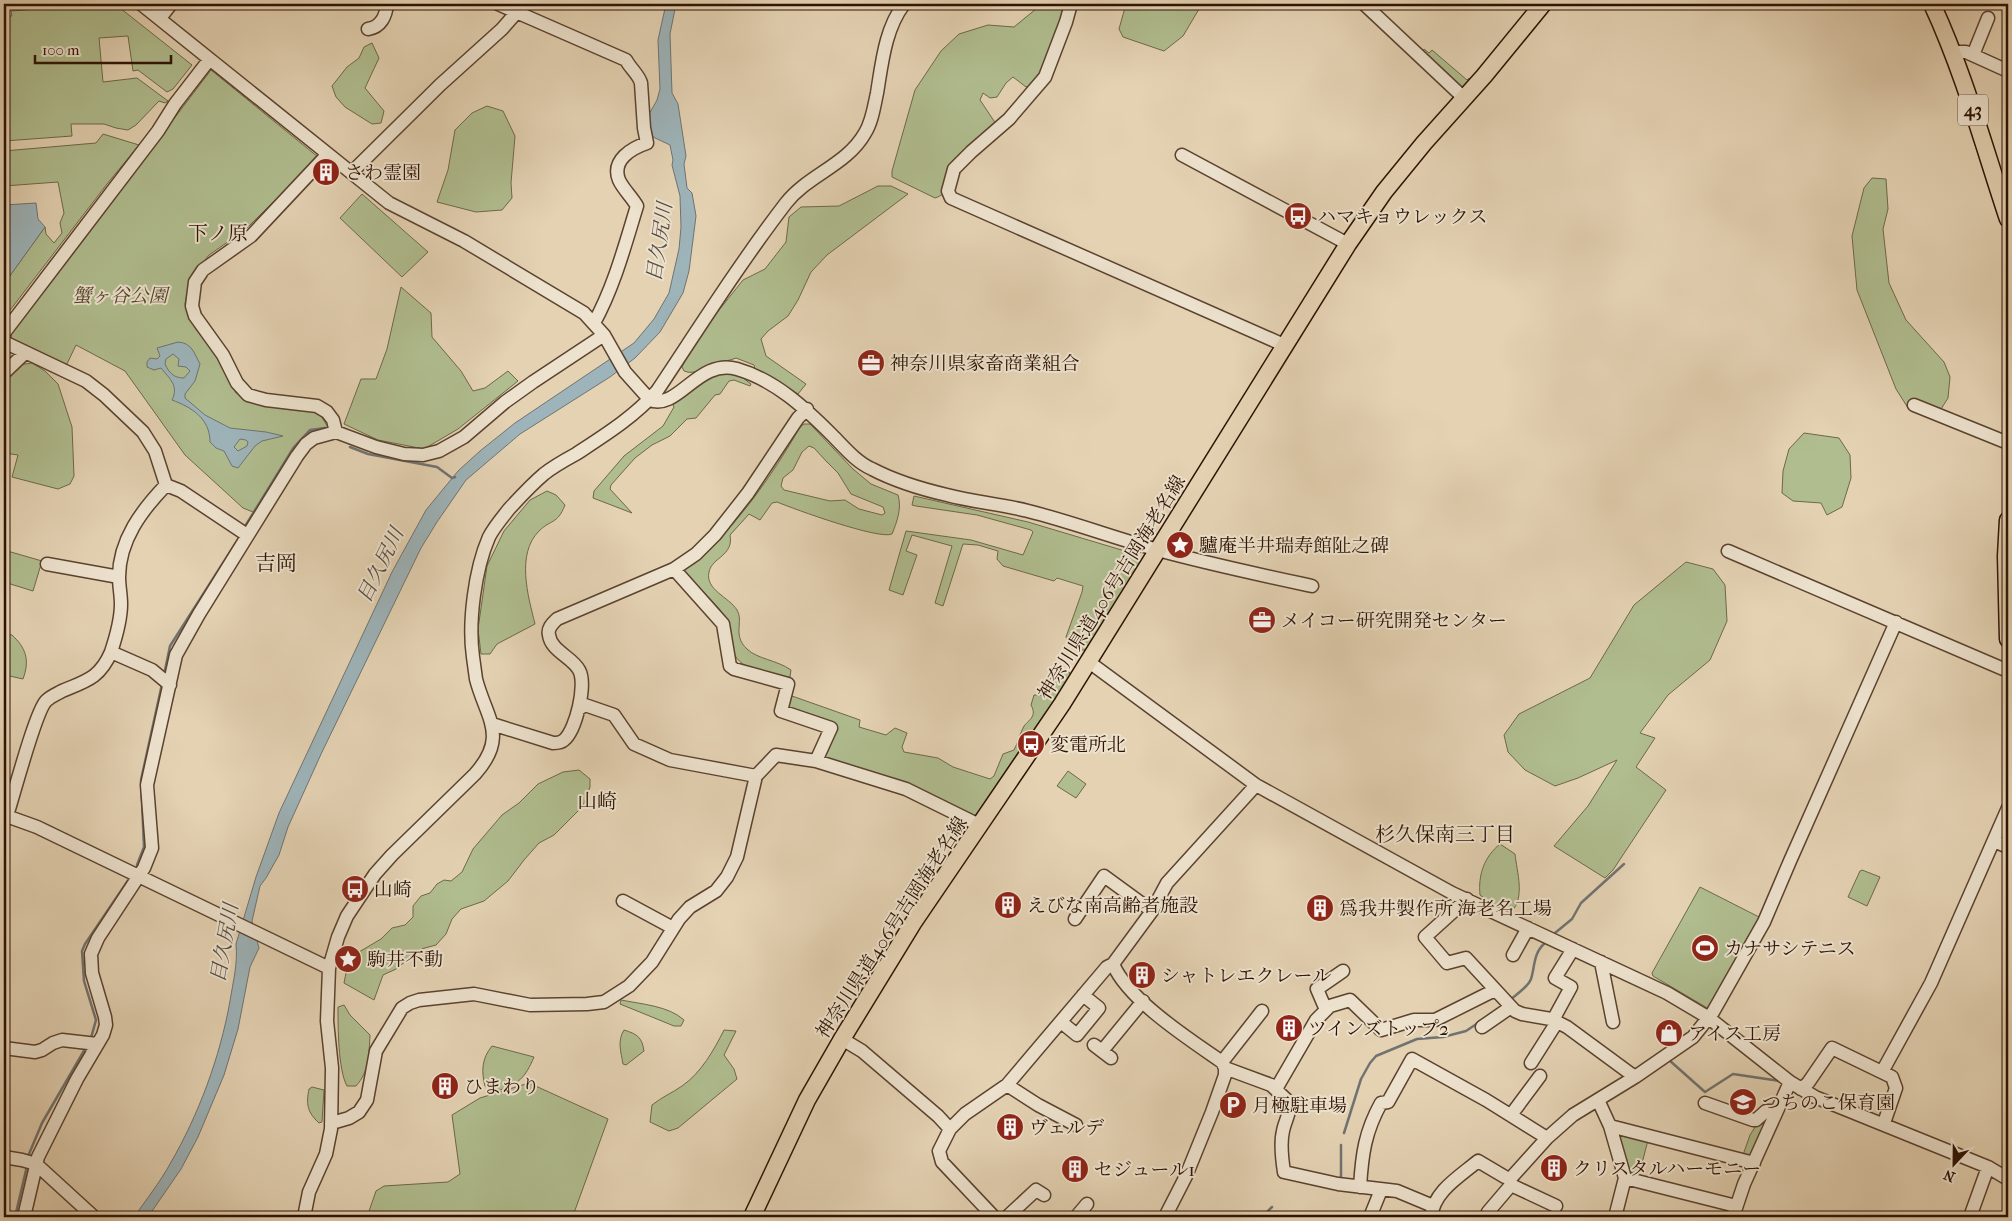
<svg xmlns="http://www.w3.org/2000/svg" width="2012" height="1221" viewBox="0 0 2012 1221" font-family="'IM FELL French Canon','Noto Serif JP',serif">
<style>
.green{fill:#b0bd8f;stroke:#6e6849;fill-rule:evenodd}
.water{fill:#9db4ba;stroke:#707371;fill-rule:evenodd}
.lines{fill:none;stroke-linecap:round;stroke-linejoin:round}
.stream{stroke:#707371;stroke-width:2.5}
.minor-casing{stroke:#5b422f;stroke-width:15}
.major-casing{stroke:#2d1203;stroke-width:19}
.minor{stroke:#ede2ce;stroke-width:12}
.major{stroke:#e4d2b3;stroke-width:16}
.labels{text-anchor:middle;stroke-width:4;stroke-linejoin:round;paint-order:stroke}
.shield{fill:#ede2ce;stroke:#675040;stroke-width:1}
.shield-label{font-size:18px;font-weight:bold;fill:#2d1203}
.poi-label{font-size:19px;fill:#2d1203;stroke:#ede2ce;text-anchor:start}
.park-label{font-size:19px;font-style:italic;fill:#54452d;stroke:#ede2ce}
.street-label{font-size:19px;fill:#2d1203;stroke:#ede2ce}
.neighbourhood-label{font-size:20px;fill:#2d1203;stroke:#ede2ce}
.water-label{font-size:20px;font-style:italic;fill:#544b43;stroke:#ede2ce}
.quarter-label{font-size:21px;fill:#2d1203;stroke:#ede2ce}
</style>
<rect width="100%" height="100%" fill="#e4d2b3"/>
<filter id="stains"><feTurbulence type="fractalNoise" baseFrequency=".004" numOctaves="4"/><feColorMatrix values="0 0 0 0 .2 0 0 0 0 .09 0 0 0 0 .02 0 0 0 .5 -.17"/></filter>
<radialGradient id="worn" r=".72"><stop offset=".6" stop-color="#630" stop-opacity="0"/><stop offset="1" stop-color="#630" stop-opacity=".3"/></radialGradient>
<path class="green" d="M99,4H115L192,65L173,89L167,92L138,70L133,71L128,36L99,38L103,82L137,78L168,101L165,103L159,101L136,125L128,130L116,128L104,124H71L72,136L4,141V16H12L11,11Z
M1042,4H1069L1043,79L1026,87L1013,77L1006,83L997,97L990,98L983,93L980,100L996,124C983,138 967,152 956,167C949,178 950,194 935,198L892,177V171L915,90L941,51L959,34L988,25L1014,27Z
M1126,4H1202L1183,36L1164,51L1123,37L1119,29Z
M372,43L379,58L365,88L384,111L381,123L372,124L345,107L336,97L332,86L347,67L359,58L364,47Z
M1424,49L1429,53L1432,50L1467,80L1469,78L1472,83L1464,92L1422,52Z
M211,70L318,157L245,230L209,255L190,279L185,304L195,328L216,354L236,393L259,403L309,410L321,416L328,427L308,431L253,512L243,508L185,455L125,371L76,345L65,368L12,343L11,333Z
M487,106L503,111L515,136L511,183L512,198L502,210L476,212L437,202L448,170L455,130L472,113Z
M103,134L139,145L107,184L4,318V284L45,227L46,234L54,243L62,233L60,223L64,213L58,182L4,186V151L96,143Z
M1872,178L1886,179L1888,209L1883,229L1889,283L1906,320L1944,362L1950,377L1948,398L1936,417L1908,408L1896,389L1857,290L1852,236L1864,188Z
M878,186H891L908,194L827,255L811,272L798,300L788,316L768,331L761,339L766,356L806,384L798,394L755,369L754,365L736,358C729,361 723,361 716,363C705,366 695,376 684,371L682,367L696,339L743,280L765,269L786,242L789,217L801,207L839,206Z
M362,194L428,252L402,277L340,218Z
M401,287L431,313L432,337L461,371L473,391L485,388L508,371L518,381L458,429L424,449L378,440L344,424L361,379H376L387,349Z
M32,363L45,371L58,384L72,427L74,476L70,484L58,489L12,477L18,455L4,453V382L19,365Z
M735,372L751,384L750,386L734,380L729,381L720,394L715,395L696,418L687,419L670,436L652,445L635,458L611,485L610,489L632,513L593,498L594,491L624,456L663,426L674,407L672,402L714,373Z
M804,424H810L853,469L871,484L898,495C902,508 897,522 892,534C879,540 794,509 777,502L772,503L760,520L749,514L730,535C734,556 712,557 709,572C705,590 729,597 737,610C744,622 732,635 747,649C757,659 777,660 791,670L790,677C774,679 739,669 734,653C730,642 733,628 727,619C716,603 699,588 685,574V567C728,541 775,471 800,427ZM809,446L814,448L826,461L838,473L851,494L883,507L885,513L882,515L859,509L845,500L830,501L784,490L781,486L783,478L793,470L802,452Z
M1804,433L1839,438L1850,455L1851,478L1842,507L1827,515L1821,503L1793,501L1782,493L1783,471L1789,449Z
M547,491L556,495L565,505C557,525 551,519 539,531C516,554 528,596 535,624L497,644L490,654H481L478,629L487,566L504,531L530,500Z
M914,496L1028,522L1135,554L1140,564L1087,649C1079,653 1069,646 1066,637L1082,592L1083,586L1057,578L1054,581L1003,566L997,559L998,551L978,545L963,544L943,606L935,603L952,546L912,535L906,551L917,555L903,595L889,590L906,531L971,540L1023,555L1033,532L1031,530L977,515L916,506L912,505Z
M4,550L42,561L33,591L4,582Z
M1686,562L1713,569L1725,585L1727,621L1710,660L1668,695L1640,733L1655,738L1636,767L1666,790L1613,870L1605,878L1554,846L1588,806L1617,760L1578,778L1555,786L1525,770L1508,752L1504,735L1519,714L1590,678L1634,605Z
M4,634L12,635C26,648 30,660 23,679L5,675L4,677Z
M1059,670L1069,672L1071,675L975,816L908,784L822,756L836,727L787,711L788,698L792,696L860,720L859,727L886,735L895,728L907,733L902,747L904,752L938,758L953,767L990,779L994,776L1003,754L1014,750C1018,743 1020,733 1024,726C1030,719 1037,716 1031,705L1034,695H1045L1047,693C1049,685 1050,672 1059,670Z
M579,770L590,779V787L583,806L554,835L539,843L524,860L508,881L484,901L461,909L452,919L446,934L436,945L421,949L396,969L383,975L374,1000L344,983L346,973L351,969L359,952L381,939L392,928L405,925L413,917V906L421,896L430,893L437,884L444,880L451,881L462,872L473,849L502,815L519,803L538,784L563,772Z
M1068,771L1086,784L1076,798L1057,786Z
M1500,844L1515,854C1517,872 1525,897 1512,911L1495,906L1480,895C1478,875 1484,857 1500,844Z
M1862,870L1880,877L1867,906L1848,897L1860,871Z
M1700,887L1761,918L1709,1009L1653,976L1652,973Z
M621,1000C641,1004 669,1006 684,1020L681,1026H674L620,1004Z
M344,1005L350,1015L370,1035C369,1054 369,1072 356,1086H347C338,1070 338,1026 338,1007Z
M624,1030C637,1034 642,1037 644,1051L626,1065L623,1064C621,1052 617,1041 624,1030Z
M724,1030L736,1031L724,1055L734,1069L737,1079L678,1128L669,1131L650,1122L652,1105C662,1097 672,1093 682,1086C701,1073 714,1050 724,1030Z
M492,1046L534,1057C525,1078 519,1084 497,1091L485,1086C481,1071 482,1058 492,1046Z
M529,1083L608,1119L574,1213L578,1217H367L376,1191L384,1186L448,1182L460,1174L452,1115L480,1098Z
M312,1087L324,1090L322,1122L319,1123C307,1112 306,1104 309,1089Z
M1757,1124H1766L1754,1154L1749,1157L1743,1155L1750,1135Z
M1619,1135L1648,1140L1638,1179L1630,1176Z"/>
<path class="water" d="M666,4H676L670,34L672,93L678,104L686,156L684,164L687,188L692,193L696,216L689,271L683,293L660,332L635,358L610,377L520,434L466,480L437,522L421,548L322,752L288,827L279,855L266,878L260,886L252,921L259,948L250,967L238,1029L224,1075L198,1137L181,1169L148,1217H134C146,1200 160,1182 170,1164C199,1114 220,1057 230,1001C233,982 238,963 236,944L256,877L279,813L392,572L426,510L458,471L480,451L515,423L634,343L654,319L669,293L679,249L681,227L680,196L672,165L673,160L670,145L653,137L648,116L657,100L660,89L658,40Z
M36,203L38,219L45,227L4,284V205Z
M178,342C192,343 194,353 200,364L195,381L185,394V398L205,415L230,428L266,432L283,436L262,441L255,446L238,468L232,466L224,451L216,448L210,442C210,418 191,407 172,400C179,386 170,379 161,368L154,370L147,367V362L150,358L157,359L160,356L157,348ZM173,354L179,359L178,366L186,367L190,371L184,378C174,378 169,373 165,364L166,359ZM240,439L246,440L248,442L247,446L238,451L234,447Z"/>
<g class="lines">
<path class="stream" d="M350,447L368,454L437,467L452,478L455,477
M244,528L294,447L310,430L325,428
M164,675L170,646L239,538
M137,865L144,847L141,780L162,684
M1555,933L1572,919L1581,903L1624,864
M1511,999C1517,994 1528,987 1531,979C1535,967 1533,953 1545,943
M91,1038L96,1020L84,981L82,951L85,944L129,879
M1669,1060L1705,1092L1733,1074L1780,1081
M1344,1133L1361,1079L1370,1063L1376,1056L1417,1039L1443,1037L1466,1031L1478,1023
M29,1154L42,1123L85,1049
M1341,1180V1145
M15,1217L27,1166
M1262,1217L1272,1207"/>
<g class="minor-casing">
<path id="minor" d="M141,4L389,203L464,241L584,313L604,335L625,372L650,400C678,411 698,358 737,369C775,380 805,408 832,435C844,447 856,462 872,469C895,481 921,489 947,495C973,502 1001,504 1028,511C1072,522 1114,538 1158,550C1209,564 1261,575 1312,586
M498,4L626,60C630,68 639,75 641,83L644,128L647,143C632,148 611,160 619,180C623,189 632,197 637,206C625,245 614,287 594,323
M1071,4L1066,22L1045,77L1009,119L971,152L954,169L948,191L951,198L1284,345
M1364,4L1464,98
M160,18L171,4
M368,29C381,27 386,16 387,4
M1953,52H1966L2008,71
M1973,55L1988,18
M327,155L251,236L203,270L195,282L192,306L195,316L223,355L237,383L248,395L266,400L317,406L327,412L333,420L336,432
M1182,155L1348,244
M352,172L440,85L502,29L524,4
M4,333L158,131L175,104L209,60
M4,342L86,381L104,395L143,432L155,451L166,485L181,491L247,535
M4,373L25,353
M1914,405L2008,443
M1728,551L2008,671
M47,564L119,577
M674,569L723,624L730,666L734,669L788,684L781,711L831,728L816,761
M111,652L152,670L170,685
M1089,662L1256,785L1452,893L1667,993L1709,1018L1790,1082L1815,1097L1988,1167L2008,1179
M579,709L585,705L614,715L634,744L670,760L756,776
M492,724L553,743C557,743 561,743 564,740C576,730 587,684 579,670C572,657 551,651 549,635C547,628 553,623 557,619L674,569L696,554L715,535L748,493L798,418L807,409
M4,817L9,809C15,790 36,711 46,701C51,696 57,694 62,691C86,681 100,678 111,652C116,637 121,620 121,604C121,595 119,586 119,577C119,540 142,510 166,485
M4,818H12L37,827L329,968
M1994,841L2008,847
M1467,899L1425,937L1447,963L1466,958L1515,1011L1522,1014L1551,1019L1567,1027L1635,1077
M623,901L673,928
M1075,919L1104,876L1152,911
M1513,955L1528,928
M1601,962L1613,1022
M1113,964C1128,1000 1189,1039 1222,1062L1225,1068V1075L1212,1112L1186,1176L1165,1217
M1326,1010L1317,989L1343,971
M1553,1020L1571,987L1555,978L1573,949
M1061,1022L1077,1035L1099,1008L1083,995
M1482,1027L1511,1007
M842,1039L862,1051L938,1116L950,1129
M1094,1045L1111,1058
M4,1048L35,1052L42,1050L53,1043L62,1040L97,1044
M1102,1051L1143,1001
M1222,1062L1262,1011
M1531,1063L1557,1022
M1225,1068L1271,1085L1290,1103C1290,1114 1285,1121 1283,1131C1280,1143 1282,1159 1284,1172L1338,1184L1397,1191L1433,1206
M1882,1072L1931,983L2008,808
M1007,1085L1038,1105L1076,1125
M1276,1089L1316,1020L1330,1006L1350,1000L1381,1030L1414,1020H1435L1495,990
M1801,1089L1808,1083L1832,1048L1892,1077L1896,1088L1884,1123
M1598,1100L1610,1126L1625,1178L1615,1217
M1705,1103L1753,1120H1756L1766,1111H1775
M1511,1115L1540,1076
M332,1123L349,1118L359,1112L367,1100L376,1051L402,1008L410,1003L419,1000L474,994L530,1005L587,1004L604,1002L629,986L652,962L679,919L690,907L716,891L727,877L737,857L756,776L776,755L816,761L906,789L979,825
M1610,1126L1754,1163
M4,1157L22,1160L36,1164L94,1217
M1625,1178L1736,1206
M1511,1185L1556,1206
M1360,1187C1362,1154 1365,1132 1381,1103L1388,1102L1412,1059L1486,1100L1547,1138
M24,1217L38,1157L77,1079L103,1035L106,1025L105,1017L92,973L91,954L98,938L144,868L152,848L147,785L176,655L199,614L297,456L306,444L314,438L336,432L376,447L404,454L423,455L439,451L464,437L505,402L533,382L604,335
M304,1217L309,1192L326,1154L331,1129L332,1068L327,1021L329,968L338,937L347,916L375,874L392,855L475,774C509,736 486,718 476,679C475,672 474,664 473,657C468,622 475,569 489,537C494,527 502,518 509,509C520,497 531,485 544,474C554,466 565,460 576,454C605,435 634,417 657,391C699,328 740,263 786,203C808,175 847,165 865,133C872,122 874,107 877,93C882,63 885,29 904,4
M994,1217L942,1162L939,1151L950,1129L965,1114L1007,1085L1107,967L1113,964L1152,911L1167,883L1256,785
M1007,1217L1036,1190L1044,1195
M1076,1217L1087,1204
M1370,1217L1381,1190
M1431,1217C1434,1191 1459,1177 1478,1161L1505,1177L1510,1179
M1493,1217L1488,1212L1511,1185L1510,1179L1547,1138L1573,1115L1635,1077L1693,1037L1713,1012L1764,922L1790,861L1896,622
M1733,1217L1744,1184L1790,1082
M1970,1217L1988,1167"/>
</g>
<g class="major-casing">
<path id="major" d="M1932,4C1964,73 1984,147 2008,219
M2008,520L2006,556L2008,639
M752,1217L807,1100L842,1039L913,923L1062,704L1348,244L1384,192L1424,143L1484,76L1543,4"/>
</g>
<use href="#minor" class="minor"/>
<use href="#major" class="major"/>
</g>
<defs>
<g id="building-disc" transform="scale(1.4375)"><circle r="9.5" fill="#8f2418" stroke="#ede2ce"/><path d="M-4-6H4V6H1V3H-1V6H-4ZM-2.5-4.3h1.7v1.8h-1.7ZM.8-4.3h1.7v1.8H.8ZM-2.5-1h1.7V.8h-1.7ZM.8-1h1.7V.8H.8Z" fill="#fff"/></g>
<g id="bus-disc" transform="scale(1.4375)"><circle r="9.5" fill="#8f2418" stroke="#ede2ce"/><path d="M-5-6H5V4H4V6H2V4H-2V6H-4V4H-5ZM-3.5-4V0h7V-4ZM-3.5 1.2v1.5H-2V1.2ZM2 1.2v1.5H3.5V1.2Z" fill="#fff"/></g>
<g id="office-disc" transform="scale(1.4375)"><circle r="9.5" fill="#8f2418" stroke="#ede2ce"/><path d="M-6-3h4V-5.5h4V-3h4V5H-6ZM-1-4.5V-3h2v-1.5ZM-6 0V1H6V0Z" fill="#fff"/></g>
<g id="sight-disc" transform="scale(1.4375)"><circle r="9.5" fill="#8f2418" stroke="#ede2ce"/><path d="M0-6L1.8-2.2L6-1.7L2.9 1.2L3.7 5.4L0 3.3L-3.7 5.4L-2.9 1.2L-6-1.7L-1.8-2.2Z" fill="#fff"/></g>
<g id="stadium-disc" transform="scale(1.4375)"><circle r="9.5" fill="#8f2418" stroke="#ede2ce"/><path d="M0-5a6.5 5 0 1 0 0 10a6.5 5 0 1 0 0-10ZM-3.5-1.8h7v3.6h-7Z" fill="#fff"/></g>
<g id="shop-disc" transform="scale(1.4375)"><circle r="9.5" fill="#8f2418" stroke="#ede2ce"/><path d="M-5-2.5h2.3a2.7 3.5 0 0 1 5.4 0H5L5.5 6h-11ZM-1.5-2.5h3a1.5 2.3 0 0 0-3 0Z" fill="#fff"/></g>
<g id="school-disc" transform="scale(1.4375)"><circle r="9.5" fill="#8f2418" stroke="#ede2ce"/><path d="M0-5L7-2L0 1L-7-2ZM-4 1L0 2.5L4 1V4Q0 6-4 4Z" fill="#fff"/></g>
<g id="parking-disc" transform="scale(1.4375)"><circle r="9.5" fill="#8f2418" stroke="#ede2ce"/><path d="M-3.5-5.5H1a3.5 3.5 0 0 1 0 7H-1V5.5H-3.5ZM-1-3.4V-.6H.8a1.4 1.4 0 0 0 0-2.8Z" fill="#fff"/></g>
</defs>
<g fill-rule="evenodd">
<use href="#building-disc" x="326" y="172"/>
<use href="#bus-disc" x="1298" y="216"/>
<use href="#office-disc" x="871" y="363"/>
<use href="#sight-disc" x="1180" y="545"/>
<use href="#office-disc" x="1262" y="620"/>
<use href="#bus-disc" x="1031" y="744"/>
<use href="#bus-disc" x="355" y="889"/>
<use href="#building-disc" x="1008" y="905"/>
<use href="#building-disc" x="1320" y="908"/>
<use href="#stadium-disc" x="1705" y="948"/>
<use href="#sight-disc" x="348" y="959"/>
<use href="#building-disc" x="1142" y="975"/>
<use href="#building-disc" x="1289" y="1028"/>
<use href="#shop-disc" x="1669" y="1033"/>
<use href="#building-disc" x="445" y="1086"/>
<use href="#school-disc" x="1743" y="1102"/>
<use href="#parking-disc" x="1233" y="1105"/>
<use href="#building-disc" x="1010" y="1127"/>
<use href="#building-disc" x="1554" y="1168"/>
<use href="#building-disc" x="1075" y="1169"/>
</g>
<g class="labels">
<rect class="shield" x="1958" y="94.5" width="30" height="31" rx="4"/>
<g class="shield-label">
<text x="1973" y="116">43</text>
</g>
<g class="poi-label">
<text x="345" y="179">さわ霊園</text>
<text x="1317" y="223">ハマキョウレックス</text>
<text x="890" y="370">神奈川県家畜商業組合</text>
<text x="1199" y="552">驢庵半井瑞寿館阯之碑</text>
<text x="1281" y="627">メイコー研究開発センター</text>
<text x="1050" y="751">変電所北</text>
<text x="374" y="896">山崎</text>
<text x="1027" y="912">えびな南高齢者施設</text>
<text x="1339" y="915">爲我井製作所 海老名工場</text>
<text x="1724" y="955">カナサシテニス</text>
<text x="367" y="966">駒井不動</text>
<text x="1161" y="982">シャトレエクレール</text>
<text x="1308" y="1035">ツインズトップ2</text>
<text x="1688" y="1040">アイス工房</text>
<text x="464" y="1093">ひまわり</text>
<text x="1762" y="1109">つちのこ保育園</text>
<text x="1252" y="1112">月極駐車場</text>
<text x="1029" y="1134">ヴェルデ</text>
<text x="1573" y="1175">クリスタルハーモニー</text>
<text x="1094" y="1176">セジュール1</text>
</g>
<g class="park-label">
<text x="120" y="302">蟹ヶ谷公園</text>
</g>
<g class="street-label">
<text transform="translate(1111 587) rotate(-58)" y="7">神奈川県道406号吉岡海老名線</text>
<text transform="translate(891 927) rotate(-57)" y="7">神奈川県道406号吉岡海老名線</text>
</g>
<g class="neighbourhood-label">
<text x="218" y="240">下ノ原</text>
<text x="597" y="808">山崎</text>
<text x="1445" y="841">杉久保南三丁目</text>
</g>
<g class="water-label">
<text transform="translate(659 242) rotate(-82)" y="7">目久尻川</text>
<text transform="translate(380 565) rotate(-64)" y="7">目久尻川</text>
<text transform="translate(224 943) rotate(-80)" y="7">目久尻川</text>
</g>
<g class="quarter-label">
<text x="276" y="570">吉岡</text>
</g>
</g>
<rect width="2012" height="1221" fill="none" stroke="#e4d2b3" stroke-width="20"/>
<rect x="5" y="5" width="2002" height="1211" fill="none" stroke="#2d1203" stroke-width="2.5"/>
<rect x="10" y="10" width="1992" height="1201" fill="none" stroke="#2d1203"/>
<g transform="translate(1954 1164) rotate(202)" stroke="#ede2ce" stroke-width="4" paint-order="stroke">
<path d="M0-4L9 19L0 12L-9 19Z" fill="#2d1203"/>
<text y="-8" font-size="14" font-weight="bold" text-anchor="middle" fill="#2d1203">N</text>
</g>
<path d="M35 55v8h136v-8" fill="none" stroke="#2d1203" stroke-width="2.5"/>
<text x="42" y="55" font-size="15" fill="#2d1203" stroke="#ede2ce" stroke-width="4" paint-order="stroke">100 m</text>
<rect width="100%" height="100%" filter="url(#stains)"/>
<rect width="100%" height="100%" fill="url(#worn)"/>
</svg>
